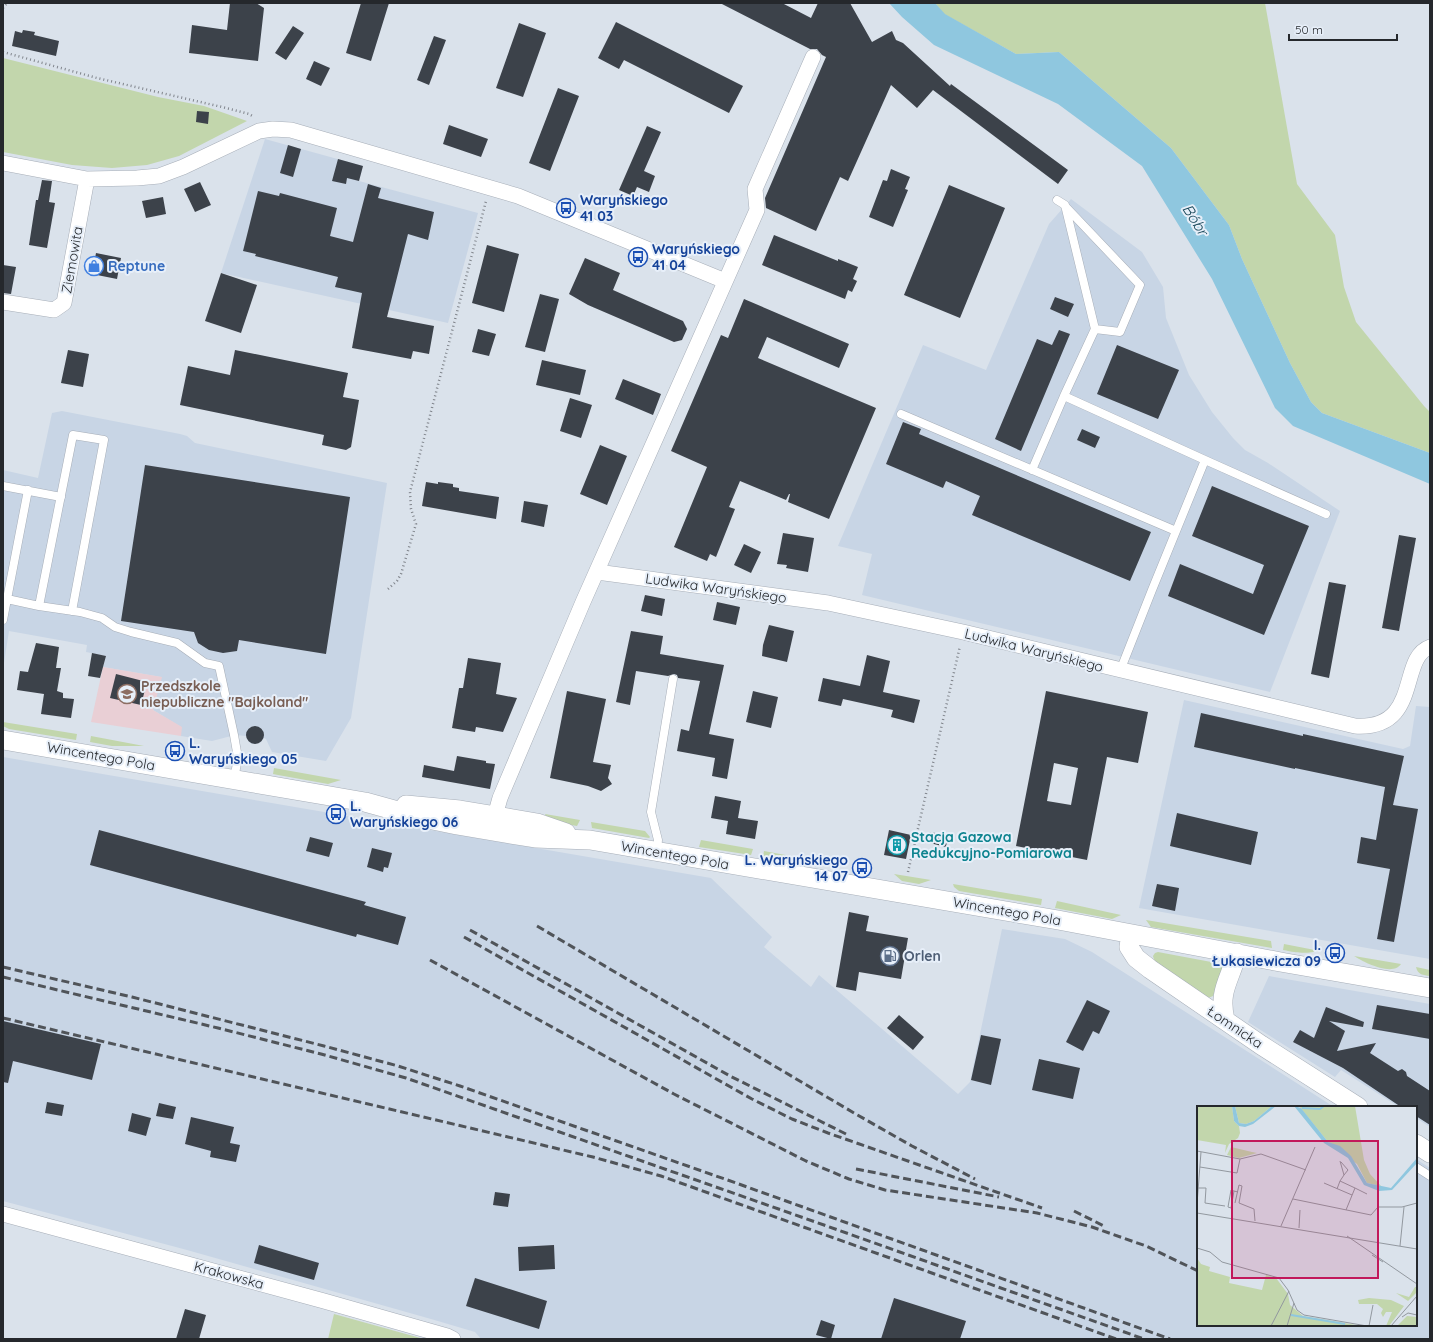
<svg xmlns="http://www.w3.org/2000/svg" width="1433" height="1342" viewBox="0 0 1433 1342" font-family="Quicksand,sans-serif">
<style>
.built{fill:#c8d5e5}
.education{fill:#e9cfd5}
.green{fill:#c2d6ac}
.water{fill:#8fc7df}
.building{fill:#3c424a;fill-rule:evenodd}
.lines{fill:none;stroke-linecap:round;stroke-linejoin:round}
.service-casing{stroke:#a7aeb8;stroke-width:9}
.minor-casing{stroke:#a7aeb8;stroke-width:16}
.tertiary-casing{stroke:#a7aeb8;stroke-width:20}
.path{stroke:#80858c;stroke-width:2.5;stroke-dasharray:1 3;stroke-linecap:butt}
.service{stroke:#fff;stroke-width:8}
.minor{stroke:#fff;stroke-width:15}
.tertiary{stroke:#fff;stroke-width:19}
.rail{stroke:#505459;stroke-width:3;stroke-dasharray:8 4;stroke-linecap:butt}
.labels{text-anchor:middle;stroke-width:4;stroke-linejoin:round;paint-order:stroke}
.transit-label{font-size:14px;font-weight:bold;fill:#164399;stroke:#e7eff9;text-anchor:start}
.street-label{font-size:14px;fill:#25282c;stroke:#e7eff9}
.shop-label{font-size:14px;font-weight:bold;fill:#366cbe;stroke:#e7eff9;text-anchor:start}
.education-label{font-size:14px;font-weight:bold;fill:#785e54;stroke:#e7eff9;text-anchor:start}
.culture-label{font-size:14px;font-weight:bold;fill:#0d838f;stroke:#e7eff9;text-anchor:start}
.service-label{font-size:14px;font-weight:bold;fill:#4e5e75;stroke:#e7eff9;text-anchor:start}
.water-label{font-size:15px;font-style:italic;fill:#174658;stroke:#e7eff9}
.inset-river{fill:none;stroke:#8fc7df;stroke-width:2}
.inset-road{fill:none;stroke:#92989f;stroke-width:1}
.view{fill:#c2185b;fill-opacity:0.15;stroke:#c2185b;stroke-width:2}
.inset-edge{fill:none;stroke:#25282c;stroke-width:2}
</style>
<rect width="100%" height="100%" fill="#dae2eb"/>
<path class="built" d="M265,139L363,166L359,181L478,213L448,323L221,273Z
M1071,199L1142,252L1163,287L1166,318L1189,375L1212,412L1233,438L1245,450L1268,463L1340,511L1270,692L862,595L872,554L838,546L923,345L986,370L1049,224Z
M62,411L180,434L187,436L195,443L387,483L351,718L326,761L272,752L266,739L264,738L260,743L252,744L249,742L246,736L235,735L212,741L181,736V727L153,710L161,677L103,667L106,656L86,652L87,645L9,631L3,669V470L38,478L52,413Z
M1184,700L1403,749L1410,746L1416,706L1430,707V959L1139,908Z
M3,757L711,878L772,937L764,947L811,987L819,975L958,1094L970,1082L1002,929L1065,939L1092,952L1334,1107H1198V1325H1416V1159L1430,1168V1339H481L475,1332L431,1319L187,1250L3,1201Z
M1269,976L1430,1004V1127L1416,1118V1107H1399L1341,1070L1335,1077L1248,1022Z"/>
<path class="education" d="M103,667L162,677L153,710L182,727L181,736L91,722Z"/>
<path class="green" d="M935,3H1265L1297,184L1335,235L1344,287L1356,322L1424,406L1430,412V453L1322,413L1311,402L1290,363L1242,259L1229,225L1171,148L1059,52L1016,54L944,14Z
M3,58L158,97L204,106L247,121L179,156L147,165L112,168L72,165L3,152Z
M3,722L77,734L76,740L9,729L3,726Z
M91,736L144,746H112L90,742Z
M274,768L341,780L328,784L278,775L273,774Z
M545,814L580,820L577,826L548,821Z
M591,822L645,831L650,837L649,838L592,828Z
M701,840L753,849L751,855L699,847Z
M764,851L823,862L806,865L763,857Z
M894,874L931,880L919,884L902,881Z
M953,884L1042,899L1041,905L959,891L954,887Z
M1057,901L1121,915L1112,919L1055,908Z
M1146,920L1271,941L1272,948L1151,927Z
M1284,944L1320,951C1305,954 1298,953 1283,950Z
M1158,952L1222,964L1223,969L1213,996L1208,998L1155,963L1153,956L1155,953Z
M1354,956L1401,964C1393,977 1363,962 1354,956Z
M1416,967L1430,970V976C1423,975 1418,975 1416,967Z
M334,1314L424,1339H328Z"/>
<path class="water" d="M889,3H935L945,14L1016,54L1059,52L1171,148L1229,225L1242,259L1290,363L1311,402L1322,413L1430,453V484L1293,426L1275,408L1212,279L1142,166L1058,104L934,45L902,17Z"/>
<path class="building" d="M230,3H256L264,8L258,61L189,53L192,25L227,30Z
M361,3H389L371,61L346,53Z
M720,3H782L811,18L818,3H850L872,42L892,31L896,40L903,43L950,86L951,84L1068,170L1058,184L933,90L917,108L891,85L848,181L840,177L816,231L766,208L765,198L826,57L822,55L817,49H810Z
M616,22L743,86L729,113L624,60L619,69L598,58Z
M519,23L546,33L523,97L496,88Z
M293,26L304,33L286,60L275,53Z
M23,30L35,32L34,35L59,41L56,56L12,46L15,31L22,33Z
M434,36L446,40L429,85L417,80Z
M314,61L330,68L321,86L306,79Z
M558,88L579,96L550,171L529,163Z
M197,111L209,112L208,124L196,122Z
M449,125L488,139L481,157L443,144Z
M647,126L661,132L644,171L655,176L649,192L637,187L633,196L619,190Z
M288,145L301,149L293,177L280,173Z
M338,159L363,166L359,181L347,178L346,184L332,181Z
M891,169L910,177L905,189L908,190L893,227L869,217L883,180L887,181Z
M42,180L52,181L49,202L55,203L47,248L29,245L36,200H38Z
M200,182L211,205L195,212L184,189Z
M368,184L381,188L378,198L434,212L428,240L408,234L387,317L434,326L429,354L413,351L411,359L352,348L362,293L335,287L338,277L255,256L256,254L243,251L258,191L279,196L280,193L337,208L330,236L353,242Z
M949,185L1005,208L960,318L904,295Z
M163,197L166,214L146,218L142,201Z
M774,235L838,261V259L858,267L853,279L857,281L852,292L848,290L845,299L840,297L762,265Z
M487,245L519,254L504,312L472,303Z
M96,253L121,258L117,279L92,274Z
M585,258L620,273L613,290L683,321L687,329L682,340L674,342L588,305L569,294Z
M3,265L16,267L11,294L3,293Z
M221,273L257,285L241,333L205,321Z
M540,294L559,299L545,352L525,347Z
M1055,297L1074,304L1068,317L1050,309Z
M744,299L849,344L839,368L767,337L758,358L876,408L829,519L788,502L790,494H789L786,500L740,481L729,507L735,509L716,557L710,554L707,561L674,547L707,467L671,451L721,335L728,338Z
M478,329L496,334L489,356L472,352Z
M1059,330L1070,334L1021,451L995,439L1037,339L1052,345Z
M1117,345L1179,370L1158,419L1097,394Z
M68,350L89,354L83,387L61,383Z
M235,350L348,373L343,397L359,400L351,447L346,450L322,445L324,435L180,405L188,366L230,375Z
M542,360L586,370L580,395L536,385Z
M623,379L661,394L653,415L615,399Z
M570,398L592,405L581,438L560,431Z
M903,422L921,429L919,434L1151,532L1130,581L972,515L980,496L946,481L943,488L886,464Z
M1082,429L1100,437L1095,448L1077,440Z
M600,445L627,456L607,505L580,494Z
M145,465L350,497L326,654L239,640L237,651L223,653L209,650L198,643L194,632L121,621Z
M426,482L438,484V482L453,484V487L459,488V491L499,497L496,519L422,506Z
M1212,486L1309,526L1264,635L1168,596L1180,564L1253,594L1264,565L1192,536Z
M524,501L548,505L544,527L521,522Z
M783,533L814,538L808,572L786,568L787,565L777,564Z
M1399,535L1416,538L1399,631L1382,628Z
M744,544L761,552L751,573L734,565Z
M1329,582L1346,585L1329,678L1311,674Z
M645,595L665,599L662,616L641,611Z
M717,602L740,607L736,625L713,620Z
M769,625L794,631L787,662L762,656L763,645Z
M631,631L663,636L660,654L724,665L709,734L734,739L727,779L712,776L715,758L677,751L681,729L689,731L700,681L678,678L677,675L674,674L668,676L636,671L630,705L616,702Z
M36,643L59,647L56,668H61L57,691L63,693V698L74,699L71,718L41,714L44,694L17,690L20,671L28,672Z
M92,653L106,656L100,678L88,676Z
M867,655L890,661L883,692L920,700L914,723L891,717L893,710L843,699L841,706L818,701L823,678L860,686Z
M468,658L501,663L496,694L517,698L503,732L476,727L475,732L452,728L459,688H463Z
M116,674L147,682L141,705L110,698Z
M567,691L606,699L593,762L611,765L608,778L612,784L601,791L588,786L550,778Z
M753,691L778,697L771,728L746,722Z
M1046,691L1148,712L1138,763L1107,757L1087,860L1016,846ZM1054,763L1078,768L1071,805L1047,801Z
M1201,713L1303,736V734L1404,756L1393,805L1418,809L1394,942L1377,939L1390,869L1357,863L1361,837L1376,840L1385,787L1295,768V769L1194,747Z
M246 735a9 9 0 1 1 18 0a9 9 0 1 1-18 0Z
M457,756L486,761V763L495,764L490,789L422,777L424,765L454,771Z
M715,796L741,801L738,818L758,821L755,839L726,834L728,821L711,818Z
M1177,813L1258,832L1251,865L1170,846Z
M99,830L366,902L364,905L406,917L398,945L357,934L356,937L90,865Z
M889,830L911,835L906,859L884,855Z
M929,832L948,835L946,847L926,842Z
M310,837L333,843L329,857L306,851Z
M372,848L392,853L388,868L384,867L383,872L367,867Z
M1157,884L1179,888L1175,911L1152,906Z
M849,912L869,916L866,931L908,938L901,979L859,972L856,991L836,987Z
M1087,1000L1110,1011L1099,1034L1093,1031L1083,1051L1066,1042Z
M1377,1005L1430,1014V1039L1372,1029Z
M1326,1007L1364,1022L1363,1027L1329,1021L1345,1031L1337,1051L1376,1043L1370,1053L1398,1071L1402,1069L1406,1072L1407,1076L1430,1091V1125L1416,1116V1107H1401L1343,1068L1293,1042L1300,1030L1314,1038Z
M899,1015L924,1037L913,1050L887,1028Z
M3,1021L101,1044L92,1080L13,1061L8,1083L3,1082Z
M981,1035L1001,1039L991,1085L971,1080Z
M1039,1059L1080,1068L1073,1099L1032,1090Z
M47,1102L64,1105L62,1116L45,1113Z
M159,1103L176,1107L173,1119L156,1116Z
M132,1113L151,1118L146,1136L128,1131Z
M191,1117L234,1127L230,1143L240,1145L236,1162L210,1157L211,1151L185,1144Z
M495,1192L510,1194L508,1207L493,1205Z
M259,1245L319,1263L314,1280L254,1263Z
M554,1245L555,1269L519,1271L518,1247Z
M475,1278L547,1301L539,1329L466,1306Z
M894,1298L966,1321L960,1339H881Z
M185,1309L206,1315L199,1339H176Z
M821,1320L835,1325L831,1339L816,1335Z"/>
<g class="lines">
<g class="service-casing">
<path id="service" d="M1057,200L1065,205L1095,329L1064,396
M1065,206L1140,285L1120,332L1095,329
M901,414L1176,531
M1032,470L1064,396L1205,460
M3,486L61,497
M7,599L39,606L80,612L102,618L115,627L131,632L177,643L205,663L219,666L234,735L238,758L234,779
M39,606L73,435L104,440L72,611
M3,620L28,490
M1120,671L1152,590L1205,460L1326,514
M657,851L658,840L651,812L673,679
M1416,1167L1430,1176"/>
</g>
<g class="minor-casing">
<path id="minor" d="M3,163L87,179L137,178L159,176L183,167L259,131L273,129L291,130L518,196L725,281
M3,302L54,310L64,303L87,179
M597,572L828,603L963,632L1355,726C1422,730 1398,658 1430,647
M488,824L495,816L500,798L583,602L757,210L755,189L813,57
M3,1214L324,1301L447,1336L453,1339"/>
</g>
<g class="tertiary-casing">
<path id="tertiary" d="M3,740L365,802L423,818L457,825L535,838L590,840L1058,920L1286,963L1430,988
M406,805L460,810L537,823L566,833
M1131,934L1129,947L1136,958L1150,969L1261,1045L1358,1107
M1225,1020C1218,990 1230,981 1237,953
M1416,1144L1430,1153"/>
</g>
<path class="path" d="M3,8L7,3
M3,52L97,78L222,107L249,114L254,117
M388,589L397,581L401,574L416,524L411,509L410,492L486,201
M908,872L960,646"/>
<use href="#service" class="service"/>
<use href="#minor" class="minor"/>
<use href="#tertiary" class="tertiary"/>
<path class="rail" d="M537,926L854,1113L912,1146L975,1179
M470,930L730,1076L846,1134
M464,937L752,1099L792,1119L828,1133L1042,1208
M430,960L674,1094L806,1161L849,1179L885,1190L1037,1213L1092,1227L1146,1246L1198,1271
M3,967L132,997L324,1046L398,1066L460,1086L736,1183L1170,1339
M3,977L218,1028L321,1054L406,1078L824,1225L1144,1339
M3,1018L593,1157L661,1176L1116,1339
M856,1169L999,1197
M1074,1211L1104,1226"/>
</g>
<defs>
<g id="bus-ring" transform="scale(1)"><circle r="9.5" fill="#e7eff9" stroke="#1a4fb4" stroke-width="1.5"/><path d="M-5-6H5V4H4V6H2V4H-2V6H-4V4H-5ZM-3.5-4V0h7V-4ZM-3.5 1.2v1.5H-2V1.2ZM2 1.2v1.5H3.5V1.2Z" fill="#1a4fb4"/></g>
<g id="shop-ring" transform="scale(1)"><circle r="9.5" fill="#e7eff9" stroke="#3f7fe0" stroke-width="1.5"/><path d="M-5-2.5h2.3a2.7 3.5 0 0 1 5.4 0H5L5.5 6h-11ZM-1.5-2.5h3a1.5 2.3 0 0 0-3 0Z" fill="#3f7fe0"/></g>
<g id="school-ring" transform="scale(1)"><circle r="9.5" fill="#e7eff9" stroke="#8d6e63" stroke-width="1.5"/><path d="M0-5L7-2L0 1L-7-2ZM-4 1L0 2.5L4 1V4Q0 6-4 4Z" fill="#8d6e63"/></g>
<g id="building-ring" transform="scale(1)"><circle r="9.5" fill="#e7eff9" stroke="#0f9aa8" stroke-width="1.5"/><path d="M-4-6H4V6H1V3H-1V6H-4ZM-2.5-4.3h1.7v1.8h-1.7ZM.8-4.3h1.7v1.8H.8ZM-2.5-1h1.7V.8h-1.7ZM.8-1h1.7V.8H.8Z" fill="#0f9aa8"/></g>
<g id="fuel-ring" transform="scale(1)"><circle r="9.5" fill="#e7eff9" stroke="#5c6f8a" stroke-width="1.5"/><path d="M-5.5-6h7V0h2V4h1.3V-2.5L3-4.5l.8-.8L6-3V5H2.5V1h-1V6h-7ZM-4.2-4.7v3.2H.2V-4.7Z" fill="#5c6f8a"/></g>
</defs>
<g fill-rule="evenodd">
<use href="#bus-ring" x="566" y="208"/>
<use href="#bus-ring" x="638" y="257"/>
<use href="#shop-ring" x="94" y="266"/>
<use href="#school-ring" x="127" y="694"/>
<use href="#bus-ring" x="175" y="751"/>
<use href="#bus-ring" x="336" y="814"/>
<use href="#building-ring" x="897" y="845"/>
<use href="#bus-ring" x="862" y="868"/>
<use href="#bus-ring" x="1335" y="953"/>
<use href="#fuel-ring" x="890" y="956"/>
</g>
<g class="labels">
<g class="transit-label">
<text x="580" y="205">Waryńskiego<tspan x="580" dy="16">41 03</tspan></text>
<text x="652" y="254">Waryńskiego<tspan x="652" dy="16">41 04</tspan></text>
<text x="189" y="748">L.<tspan x="189" dy="16">Waryńskiego 05</tspan></text>
<text x="350" y="811">L.<tspan x="350" dy="16">Waryńskiego 06</tspan></text>
<text x="848" y="865" text-anchor="end">L. Waryńskiego<tspan x="848" dy="16">14 07</tspan></text>
<text x="1321" y="950" text-anchor="end">I.<tspan x="1321" dy="16">Łukasiewicza 09</tspan></text>
</g>
<g class="street-label">
<text transform="translate(72 260) rotate(-80)" y="5">Ziemowita</text>
<text transform="translate(716 588) rotate(8)" y="5">Ludwika Waryńskiego</text>
<text transform="translate(1034 650) rotate(14)" y="5">Ludwika Waryńskiego</text>
<text transform="translate(101 756) rotate(10)" y="5">Wincentego Pola</text>
<text transform="translate(675 855) rotate(10)" y="5">Wincentego Pola</text>
<text transform="translate(1007 911) rotate(10)" y="5">Wincentego Pola</text>
<text transform="translate(1235 1027) rotate(34)" y="5">Łomnicka</text>
<text transform="translate(229 1275) rotate(15)" y="5">Krakowska</text>
</g>
<g class="shop-label">
<text x="108" y="271">Reptune</text>
</g>
<g class="education-label">
<text x="141" y="691">Przedszkole<tspan x="141" dy="16">niepubliczne "Bajkoland"</tspan></text>
</g>
<g class="culture-label">
<text x="911" y="842">Stacja Gazowa<tspan x="911" dy="16">Redukcyjno-Pomiarowa</tspan></text>
</g>
<g class="service-label">
<text x="904" y="961">Orlen</text>
</g>
<g class="water-label">
<text transform="translate(1195 220) rotate(57)" y="5">Bóbr</text>
</g>
</g>
<g transform="translate(1197 1106)">
<rect width="220" height="220" fill="#dae2eb"/>
<path d="M0,0H35L37,15L42,20L43,27L41,32L32,38L28,47L29,39L0,34ZM38,0H75L57,15L49,18L42,17ZM102,0H158L167,54L173,68L184,80L170,77L160,58L131,36ZM34,41L55,46L60,47L42,52L30,49ZM0,152L4,158L13,161L12,165L33,171L32,177L65,184L69,169L79,172L91,188L93,199L106,210L165,220H0ZM218,181H220V186L211,195L199,187L212,191ZM172,192L194,194L207,200L192,220H189L195,206H189L186,211L184,207L186,203L180,198H162L161,194ZM210,210L220,211V220H200Z" fill="#c2d6ac"/>
<path d="M35,0H38L42,17L49,18L57,15L75,0H79L56,18L48,21L42,20L37,15ZM97,0L104,2L131,36L143,40L154,50L170,77L194,82L220,52V57L195,84L182,85L167,79L151,52L127,37Z" fill="#8fc7df"/>
<path class="inset-river" d="M105,2L123,3L127,0M94,209L148,218"/>
<path class="inset-road" d="M0,45L43,53L64,48L109,64M143,55L147,69L143,75M144,56L151,64L147,69M3,61L40,67L43,53M127,77L155,89M1,82H9L8,97L28,100M140,83L143,75L158,82M37,85L34,84L31,101L34,102L37,85L41,86M96,93L174,109L181,101H205L220,97M38,97L42,79L45,80L42,97M42,97L57,103L58,115M0,98L4,46M149,104L158,82L170,88M0,107L220,143M84,120L118,41M102,122L103,104M150,130L220,178M203,140L207,101M0,142L13,146L25,156L82,172L91,184L100,204L107,209L170,220M175,149L186,156M205,211L211,207L220,209M74,220L92,185M90,220L97,197M172,220L176,199M194,220L220,190"/>
<path class="view" d="M35,35H181V172H35Z"/>
<rect width="220" height="220" class="inset-edge"/>
</g>
<rect width="1433" height="1342" fill="none" stroke="#25282c" stroke-width="8"/>
<path d="M1289 34v6h108v-6" fill="none" stroke="#25282c" stroke-width="2"/>
<text x="1295" y="34" font-size="12" fill="#25282c" stroke="#e7eff9" stroke-width="3" paint-order="stroke">50 m</text>
</svg>
